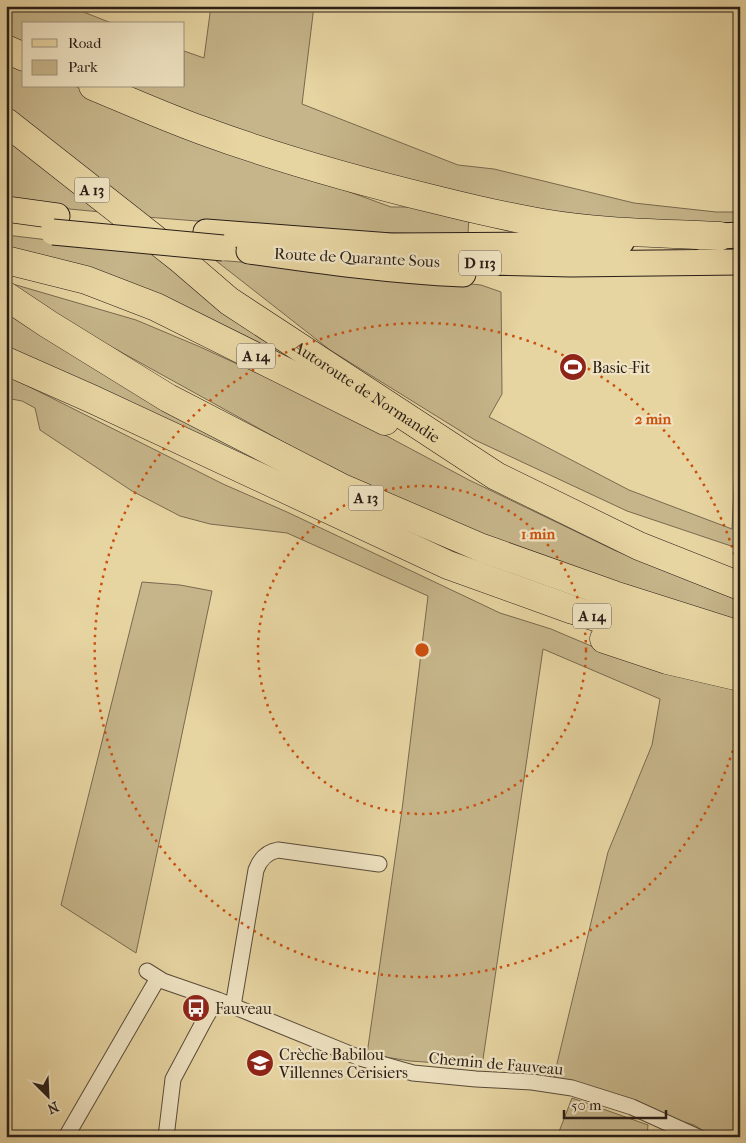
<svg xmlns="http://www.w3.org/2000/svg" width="746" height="1143" viewBox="0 0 746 1143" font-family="'IM FELL French Canon',serif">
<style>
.green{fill:#c6b58a;stroke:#786950}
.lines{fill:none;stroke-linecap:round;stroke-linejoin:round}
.minor-casing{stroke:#584b3a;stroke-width:17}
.primary-casing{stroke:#291d17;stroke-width:27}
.motorway-casing{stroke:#291d17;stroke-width:29}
.minor{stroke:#efe3c2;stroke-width:15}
.primary{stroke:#e6d4a1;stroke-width:25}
.motorway{stroke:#e6d4a1;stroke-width:28}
.primary-bridge-casing{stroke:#291d17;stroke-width:27;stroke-linecap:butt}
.primary-bridge{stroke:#e6d4a1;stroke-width:25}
.ring{fill:none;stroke:#cb500e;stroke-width:2.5;stroke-dasharray:2.5 5}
.labels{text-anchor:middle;stroke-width:4.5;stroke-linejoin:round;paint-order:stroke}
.shield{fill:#efe3c2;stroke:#64584a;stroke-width:1}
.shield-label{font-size:15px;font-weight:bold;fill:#291d17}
.street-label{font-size:16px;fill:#291d17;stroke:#efe3c2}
.poi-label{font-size:16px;fill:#291d17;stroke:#efe3c2;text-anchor:start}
.centre{fill:#cb500e;stroke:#efe3c2;stroke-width:2.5}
.ring-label{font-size:15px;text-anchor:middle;font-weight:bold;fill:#cb500e;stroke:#efe3c2;stroke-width:4.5;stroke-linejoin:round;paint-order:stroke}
</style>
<rect width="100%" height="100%" fill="#e6d4a1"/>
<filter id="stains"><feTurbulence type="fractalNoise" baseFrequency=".004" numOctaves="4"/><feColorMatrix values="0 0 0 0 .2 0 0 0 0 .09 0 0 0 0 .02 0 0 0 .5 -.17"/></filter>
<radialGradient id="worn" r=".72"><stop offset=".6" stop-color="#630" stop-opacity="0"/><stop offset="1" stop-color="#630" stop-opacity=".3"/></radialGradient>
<path class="green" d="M6,6H68L114,24H24V48L6,40Z
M211,6H314L302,104L458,165L494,169L634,203L716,212H740V225L625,229L381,180L111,86H184V51L204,58Z
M6,56L24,64V86H74L134,112L204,139L391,207H430L469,215L468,235L325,231L146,217L6,105Z
M6,136L101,212L6,203Z
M6,235L150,252L295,356L290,361L6,248Z
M215,260L279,265L481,285L501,292L502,394L489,417L629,490L732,529L740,363V549L627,511L475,440L330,350Z
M6,282L136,320L198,346L340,411L469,480L614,550L740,601V623L527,553L404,503L325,465L45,310L6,284Z
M6,311L502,566V575L6,354Z
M6,375L223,484L287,512L500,613L551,629L603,651L740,690V1137H713L694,1125L579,1090L554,1076L608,852L652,745L660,699L543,649L482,1066L410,1061L367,1054L402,810L428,596L287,533L210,524L180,516L132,491L40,430L35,408L22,401L6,398Z
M142,582L180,585L212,591L136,953L61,905Z
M572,1098L648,1125L647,1137H557Z"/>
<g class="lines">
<g class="minor-casing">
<path id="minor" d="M147,971L163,981L218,1000L360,1058L413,1073L476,1079L532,1082L572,1088L632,1107L698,1137
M233,1006L256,870C260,859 267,852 278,850L379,864
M66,1137L158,978
M166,1137L173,1079L205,1019L212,1007L218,1000"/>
</g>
<g class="primary-casing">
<path id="primary" d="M6,209L57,216
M206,232L391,246L556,245L622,241
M700,237L740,235
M249,251C320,261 391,271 463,274
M442,261L571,264L740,262"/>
</g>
<g class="motorway-casing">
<g id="motorway">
<path d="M6,49L24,57"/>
<path d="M93,86C129,101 165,117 201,130C277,158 355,180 433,199C469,208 506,217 543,223C602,233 661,233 720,236"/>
<path id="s1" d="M6,122L179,258L229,301L496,476L639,546L740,586"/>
<path d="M6,260L86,280L156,307L385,421"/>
<path d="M6,296L48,324L168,398L340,487L482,548L614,595L740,635"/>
<path d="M6,361L92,399L448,565L573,610L643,632L740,656"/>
<path d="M604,639L667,660L740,677"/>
</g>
</g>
<use href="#minor" class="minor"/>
<use href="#primary" class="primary"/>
<use href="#motorway" class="motorway"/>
<g class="primary-bridge-casing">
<path id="primary-bridge" d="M53,232L223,248"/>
</g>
<use href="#primary-bridge" class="primary-bridge"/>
</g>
<g class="ring">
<circle cx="422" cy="650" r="164"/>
<path d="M739 729A327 327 0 1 1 739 571"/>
</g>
<defs>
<g id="stadium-disc" transform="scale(1.4375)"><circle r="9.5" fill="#8f2418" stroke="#efe3c2"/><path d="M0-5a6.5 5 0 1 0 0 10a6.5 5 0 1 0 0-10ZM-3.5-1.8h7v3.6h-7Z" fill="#fff"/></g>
<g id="bus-disc" transform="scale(1.4375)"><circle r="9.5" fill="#8f2418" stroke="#efe3c2"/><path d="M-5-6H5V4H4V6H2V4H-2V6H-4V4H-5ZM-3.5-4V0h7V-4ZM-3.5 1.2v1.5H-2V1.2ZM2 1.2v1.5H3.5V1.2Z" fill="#fff"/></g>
<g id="school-disc" transform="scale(1.4375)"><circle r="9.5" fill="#8f2418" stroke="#efe3c2"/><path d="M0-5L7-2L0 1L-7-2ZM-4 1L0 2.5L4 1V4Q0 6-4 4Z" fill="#fff"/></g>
</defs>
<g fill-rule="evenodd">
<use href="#stadium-disc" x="573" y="367"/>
<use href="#bus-disc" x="196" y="1008"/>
<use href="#school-disc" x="260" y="1063"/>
</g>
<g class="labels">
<g class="shield">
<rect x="74.5" y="177.5" width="35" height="25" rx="4"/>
<rect x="459" y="250.5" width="42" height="25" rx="4"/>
<rect x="237" y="343.5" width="38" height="25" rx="4"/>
<rect x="348.5" y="485.5" width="35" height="25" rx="4"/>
<rect x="573" y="603.5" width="38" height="25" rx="4"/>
</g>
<g class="shield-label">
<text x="92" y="195">A 13</text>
<text x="480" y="268">D 113</text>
<text x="256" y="361">A 14</text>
<text x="366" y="503">A 13</text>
<text x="592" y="621">A 14</text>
</g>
<g class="street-label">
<text transform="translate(357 257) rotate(3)" y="6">Route de Quarante Sous</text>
<text dy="6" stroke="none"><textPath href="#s1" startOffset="451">Autoroute de Normandie</textPath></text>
<text transform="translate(496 1063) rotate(5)" y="6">Chemin de Fauveau</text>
</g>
<g class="poi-label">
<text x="592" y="373">Basic-Fit</text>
<text x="215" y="1014">Fauveau</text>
<text x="279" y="1060">Crèche Babilou<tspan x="279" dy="18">Villennes Cerisiers</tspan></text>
</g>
</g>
<circle cx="422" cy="650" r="8" class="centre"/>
<g class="ring-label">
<text x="653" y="424">2 min</text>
<text x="538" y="539">1 min</text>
</g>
<rect width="746" height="1143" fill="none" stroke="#e6d4a1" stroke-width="25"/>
<rect x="8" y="8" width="731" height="1128" fill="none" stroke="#291d17" stroke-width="2.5"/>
<rect x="12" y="12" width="721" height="1118" fill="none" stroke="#291d17"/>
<rect x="22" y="22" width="162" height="65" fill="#efe3c2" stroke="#a0947e"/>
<rect x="32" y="39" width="25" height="8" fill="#e6d4a1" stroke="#a0947e"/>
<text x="68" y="48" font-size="15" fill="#291d17">Road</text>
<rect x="32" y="60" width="25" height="15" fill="#c6b58a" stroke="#a0947e"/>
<text x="68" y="72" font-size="15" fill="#291d17">Park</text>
<g transform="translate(48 1096) rotate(156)" stroke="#efe3c2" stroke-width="4" paint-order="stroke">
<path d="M0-4L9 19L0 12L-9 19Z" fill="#291d17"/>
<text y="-8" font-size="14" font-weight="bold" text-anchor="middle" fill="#291d17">N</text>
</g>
<path d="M564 1110v8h102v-8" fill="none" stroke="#291d17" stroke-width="2.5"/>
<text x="571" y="1110" font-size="15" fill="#291d17" stroke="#efe3c2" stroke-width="4" paint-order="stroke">50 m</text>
<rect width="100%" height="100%" filter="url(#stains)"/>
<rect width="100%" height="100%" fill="url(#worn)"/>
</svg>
